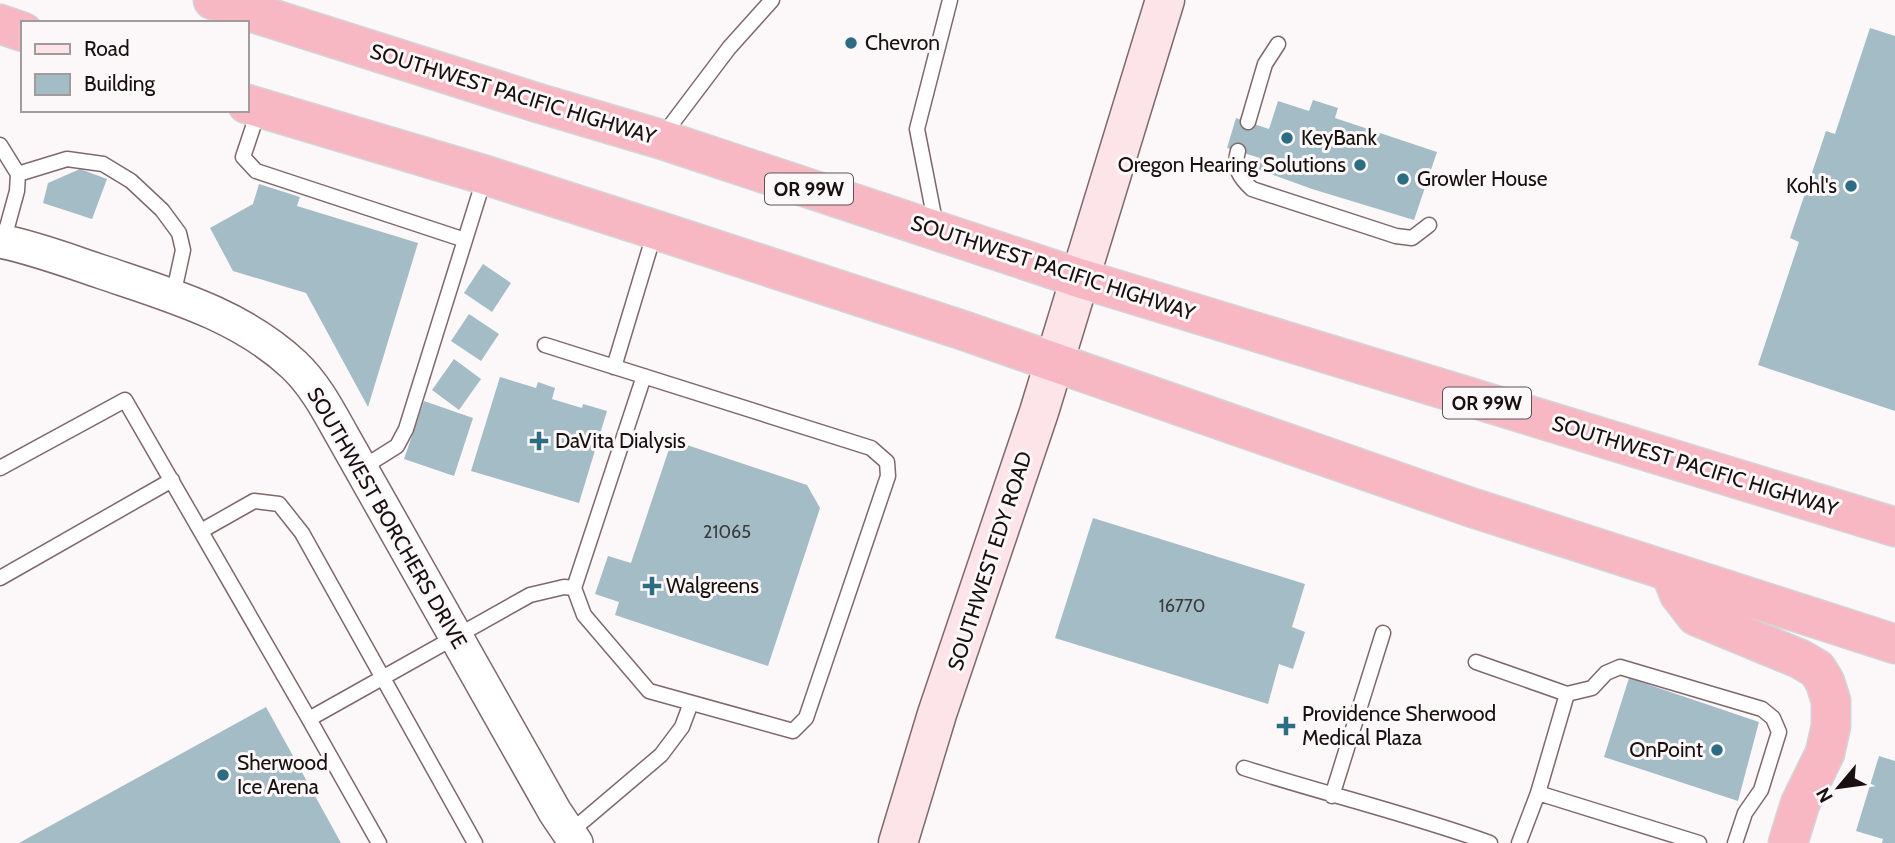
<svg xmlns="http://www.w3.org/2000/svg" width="1895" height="843" viewBox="0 0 1895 843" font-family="Cabin,sans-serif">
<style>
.building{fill:#a4bcc5}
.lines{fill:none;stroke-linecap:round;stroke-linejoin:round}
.service-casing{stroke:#7f686c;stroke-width:17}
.tertiary-casing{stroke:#7f686c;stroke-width:36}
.secondary-casing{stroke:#7f686c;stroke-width:41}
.trunk-casing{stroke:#d5d4d4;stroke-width:41}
.service{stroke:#fff;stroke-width:14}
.tertiary{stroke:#fff;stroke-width:33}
.secondary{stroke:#fce4e9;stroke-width:38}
.trunk{stroke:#f7b8c4;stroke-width:38}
.poi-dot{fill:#2d6d81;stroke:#fcf7f8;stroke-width:2.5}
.labels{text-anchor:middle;stroke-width:6;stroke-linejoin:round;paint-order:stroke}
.number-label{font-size:18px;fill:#3b3b3e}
.shield{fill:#fcf7f8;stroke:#5c5556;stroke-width:2}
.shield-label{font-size:19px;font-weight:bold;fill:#181011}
.poi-label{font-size:21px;fill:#181011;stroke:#fcf7f8;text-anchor:start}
.street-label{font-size:21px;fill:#181011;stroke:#fcf7f8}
</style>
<rect width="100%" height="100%" fill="#fcf7f8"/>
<path class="building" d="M1870,28L1895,36V411L1758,365L1799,242L1790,238L1826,131L1835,134Z
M1313,100L1338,108L1335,118L1437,152L1414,220L1312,189L1257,169L1260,158L1227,148L1236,118L1269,129L1278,101L1309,111Z
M80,169L107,179L92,219L43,203L48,183Z
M259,184L300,197L297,206L418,243L368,407L306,293L233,271L210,228L253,204Z
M483,264L511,283L492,312L464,293Z
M469,314L499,334L481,361L451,341Z
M454,359L481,379L459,410L432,390Z
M500,377L536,388L538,382L555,388L552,399L582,408L583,404L607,411L579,503L471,471Z
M424,401L473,418L454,476L404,459Z
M672,440L807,485L820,508L768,666L615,615L619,602L595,594L608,556L631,563Z
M1093,518L1305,584L1292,627L1305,632L1293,669L1279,664L1268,704L1055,638Z
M1629,678L1759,722L1738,801L1604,757Z
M266,707L341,843H19Z
M1879,756L1895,761V843H1882L1883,839L1856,831Z"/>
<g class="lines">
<g class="service-casing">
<path id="service" d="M259,109L243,157L256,171L465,240
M1248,122L1265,64L1278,44
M661,138L729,48L772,0
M0,145L18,174L17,191L3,242
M1238,151C1233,168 1240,178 1252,189L1396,236L1412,238L1429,225
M18,174L67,159L103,164L131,181L162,210L179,233L183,250L173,296
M936,226L917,129L950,0
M545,345L871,448L887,462L888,476L806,718L793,731L649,691L584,615L574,588
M614,367L655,231
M0,468L125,400L309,719L530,595L564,587L574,588L644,376
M362,468L397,446L406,429L485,176
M201,531L254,501L279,504L302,533L475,843
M0,578L172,480
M1476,662L1567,694L1592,688L1606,673L1620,667L1762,709L1773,718L1779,732L1761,790L1745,813L1735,843
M309,719L379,843
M1244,768C1326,794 1409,814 1490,843
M1538,793L1567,694
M1332,796L1383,633
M569,833L661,755L682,727L691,703
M1519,843L1538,793L1699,843"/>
</g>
<g class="tertiary-casing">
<path id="tertiary" d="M0,241C35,248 69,261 102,272C170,295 241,315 294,365C315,385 328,410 342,435L555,812L576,843"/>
</g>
<g class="secondary-casing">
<path id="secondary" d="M898,843L937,714L1039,412L1165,0"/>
</g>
<g class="trunk-casing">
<path id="trunk" d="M213,0L538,103L660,139L1079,278L1895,527
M0,24L23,32
M247,104L485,175L656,230L962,330L1470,507L1895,644
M1671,573L1679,594L1696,616L1800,659L1817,669L1825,682L1831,701V726L1825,753L1800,804L1788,843"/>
</g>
<use href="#service" class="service"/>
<use href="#tertiary" class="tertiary"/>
<use href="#secondary" class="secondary"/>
<use href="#trunk" class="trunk"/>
</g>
<g class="poi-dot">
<circle cx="851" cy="43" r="7"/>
<circle cx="1287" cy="138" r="7"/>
<circle cx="1360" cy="165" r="7"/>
<circle cx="1403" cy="179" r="7"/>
<circle cx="1851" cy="186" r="7"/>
<path d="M535.5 430.5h7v7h7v7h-7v7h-7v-7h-7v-7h7z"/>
<path d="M648.5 575.5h7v7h7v7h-7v7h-7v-7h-7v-7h7z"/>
<path d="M1282.5 715.5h7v7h7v7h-7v7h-7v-7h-7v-7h7z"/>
<circle cx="1717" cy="750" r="7"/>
<circle cx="223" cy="775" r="7"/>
</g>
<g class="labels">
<g class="number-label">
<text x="727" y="538">21065</text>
<text x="1182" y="612">16770</text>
</g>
<g class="shield">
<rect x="765" y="173.5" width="88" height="31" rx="5"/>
<rect x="1443" y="387.5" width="88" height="31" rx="5"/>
</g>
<g class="shield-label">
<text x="809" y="196">OR 99W</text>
<text x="1487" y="410">OR 99W</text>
</g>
<g class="poi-label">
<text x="865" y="50">Chevron</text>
<text x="1301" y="145">KeyBank</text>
<text x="1346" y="172" text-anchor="end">Oregon Hearing Solutions</text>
<text x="1417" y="186">Growler House</text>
<text x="1837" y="193" text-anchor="end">Kohl's</text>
<text x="555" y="448">DaVita Dialysis</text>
<text x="666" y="593">Walgreens</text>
<text x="1302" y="721">Providence Sherwood<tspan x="1302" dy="24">Medical Plaza</tspan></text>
<text x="1703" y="757" text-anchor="end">OnPoint</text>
<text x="237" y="770">Sherwood<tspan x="237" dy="24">Ice Arena</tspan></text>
</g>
<g class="street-label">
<text transform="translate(513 94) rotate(17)" y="7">SOUTHWEST PACIFIC HIGHWAY</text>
<text transform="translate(1053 268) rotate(18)" y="7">SOUTHWEST PACIFIC HIGHWAY</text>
<text transform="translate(1695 466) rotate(17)" y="7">SOUTHWEST PACIFIC HIGHWAY</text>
<text transform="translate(387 518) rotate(60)" y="7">SOUTHWEST BORCHERS DRIVE</text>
<text transform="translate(990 561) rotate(-72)" y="7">SOUTHWEST EDY ROAD</text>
</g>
</g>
<rect x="21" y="21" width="228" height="91" fill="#fcf7f8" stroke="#a19b9c" stroke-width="2"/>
<rect x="35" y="44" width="35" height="10" fill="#fce4e9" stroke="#a19b9c" stroke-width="2"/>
<text x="84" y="56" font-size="21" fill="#181011">Road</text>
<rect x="35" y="74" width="35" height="21" fill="#a4bcc5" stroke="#a19b9c" stroke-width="2"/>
<text x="84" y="91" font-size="21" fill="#181011">Building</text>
<g transform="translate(1839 787) rotate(241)" stroke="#fcf7f8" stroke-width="5" paint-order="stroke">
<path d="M0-5L12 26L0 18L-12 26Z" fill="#181011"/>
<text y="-10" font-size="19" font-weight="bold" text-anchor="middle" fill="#181011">N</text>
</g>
</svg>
